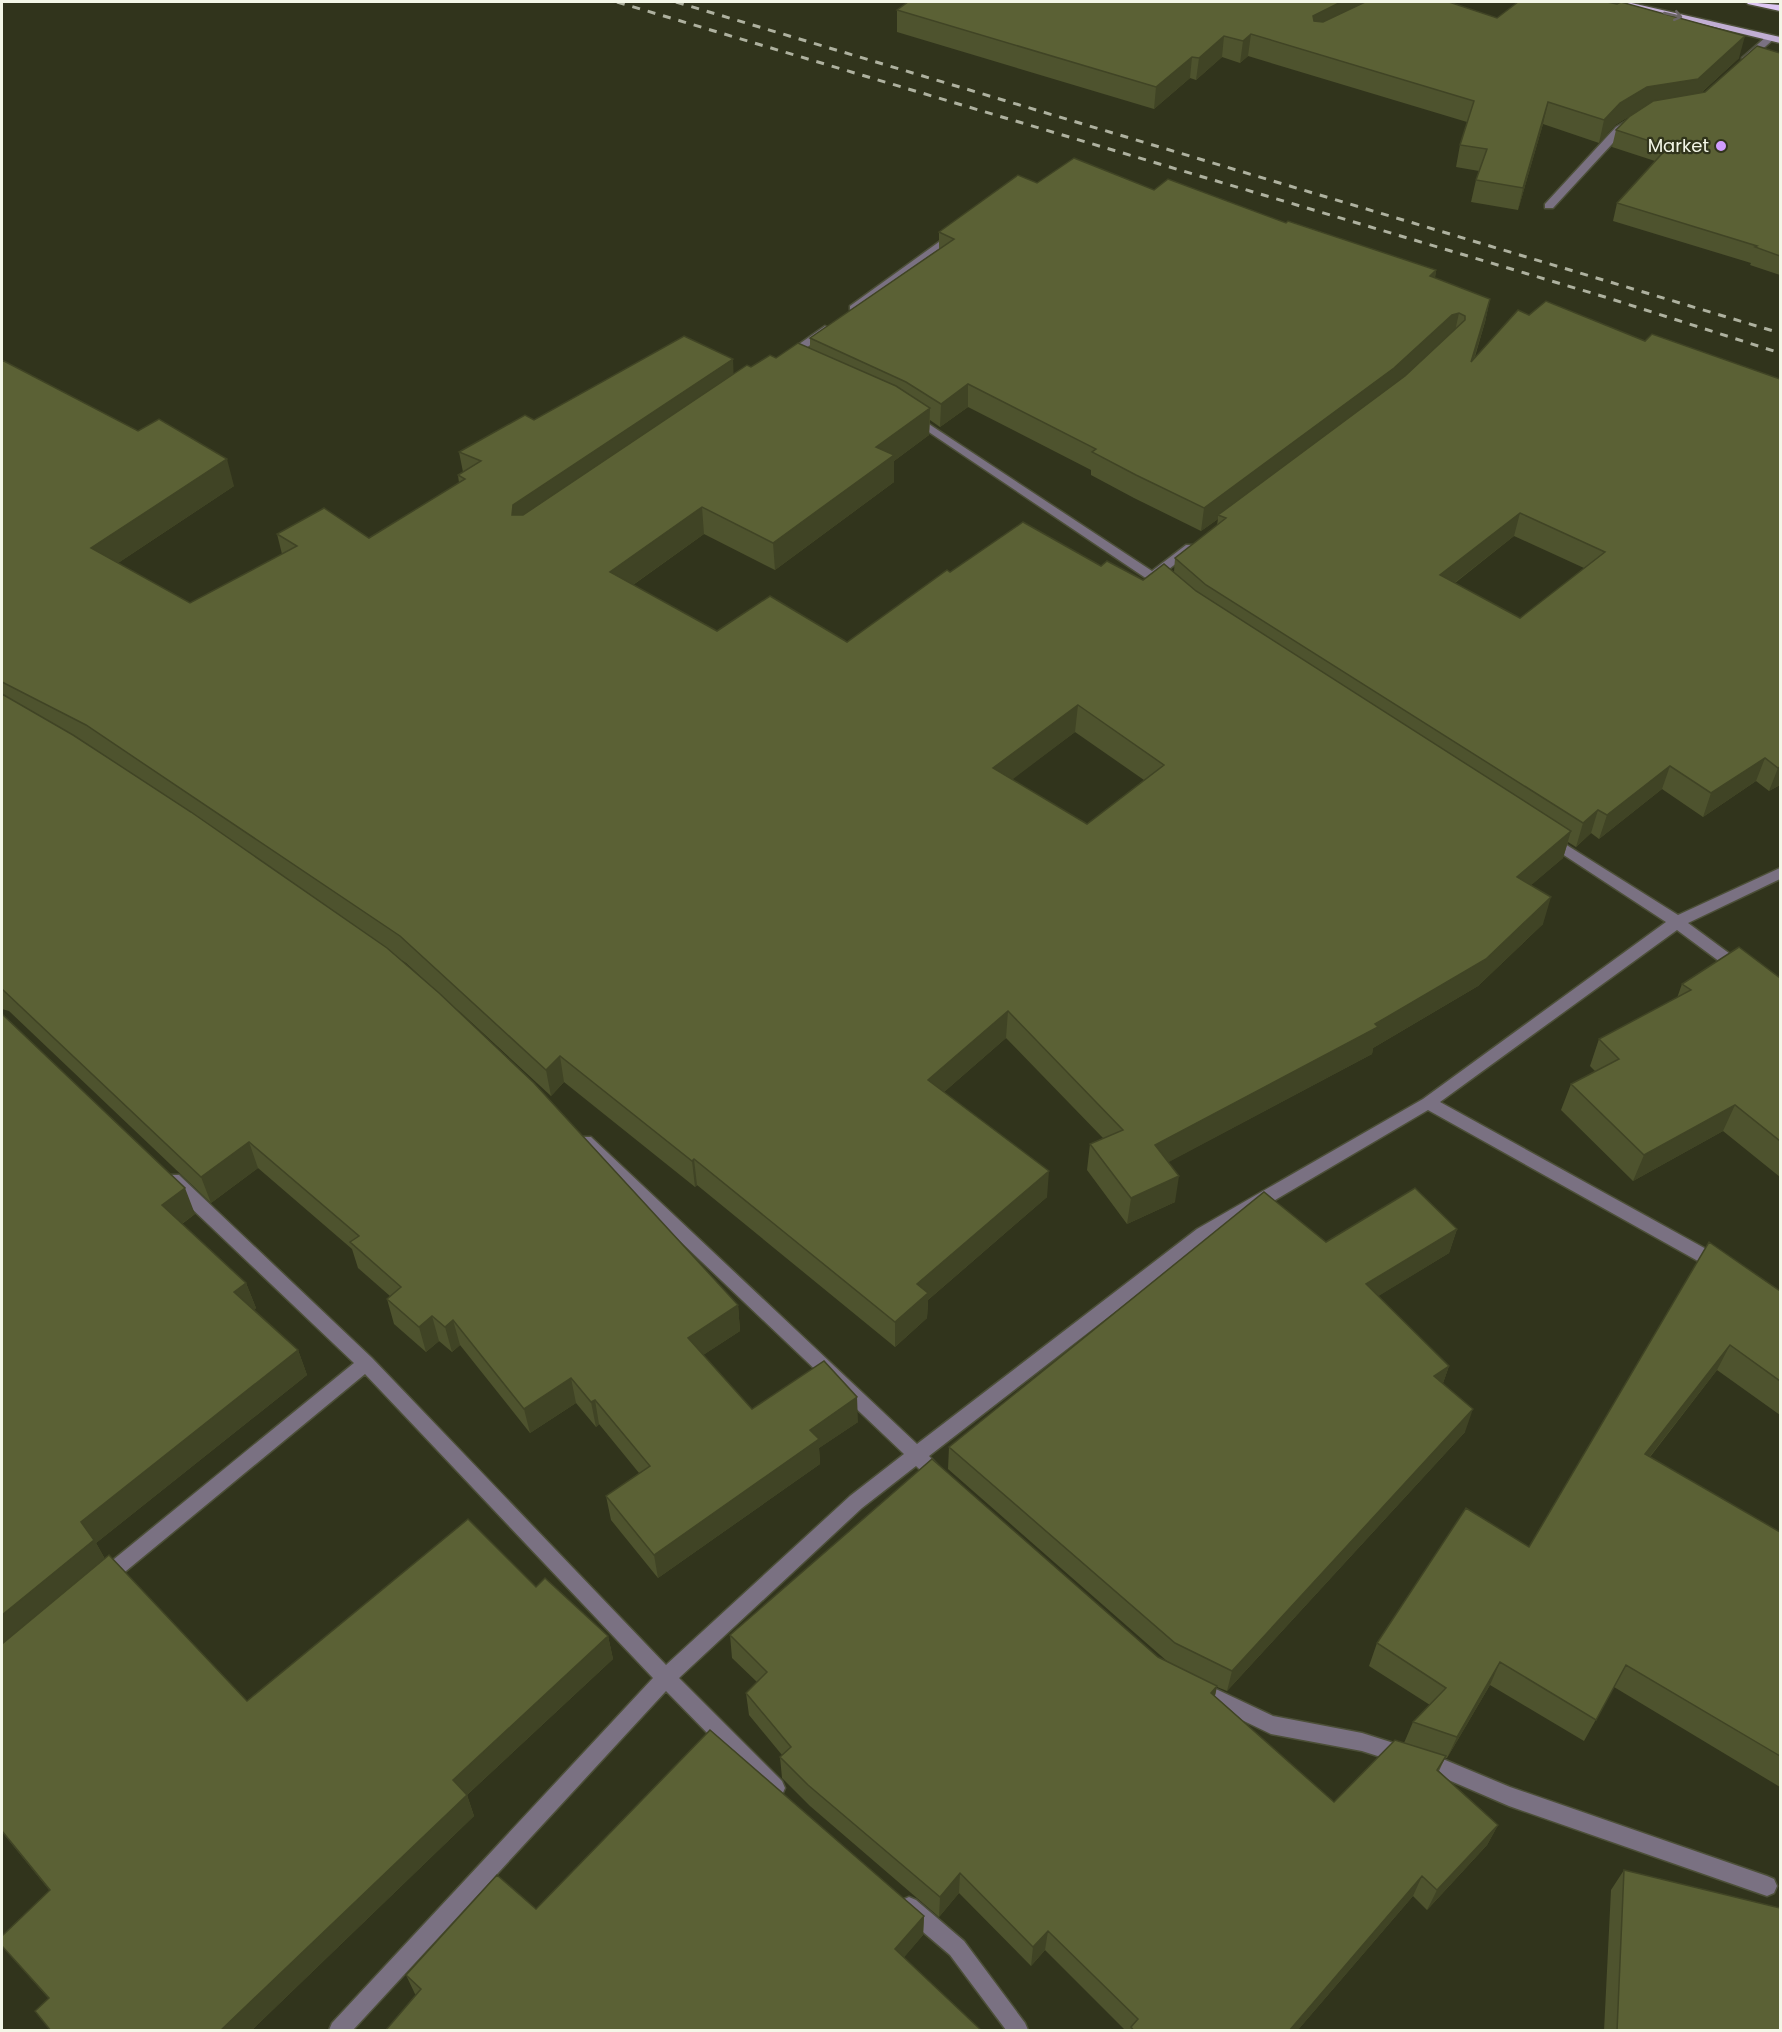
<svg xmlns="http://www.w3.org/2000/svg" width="1782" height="2032" viewBox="0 0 1782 2032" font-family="Poppins,sans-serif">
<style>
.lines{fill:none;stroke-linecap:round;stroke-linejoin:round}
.minor-casing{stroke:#4c4f38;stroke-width:3}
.major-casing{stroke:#4c4f38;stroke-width:3}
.highway-casing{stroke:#4c4f38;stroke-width:3}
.minor{fill:#7a7182;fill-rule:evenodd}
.major{fill:#c1aed3;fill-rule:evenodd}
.highway{fill:#dec7f3;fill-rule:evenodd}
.rail{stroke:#aeb19f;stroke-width:3;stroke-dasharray:8 8;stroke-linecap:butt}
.wall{fill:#4e532e;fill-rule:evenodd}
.shaded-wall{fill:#404425}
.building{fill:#5b6135;stroke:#404425;stroke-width:1.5;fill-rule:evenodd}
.oneway{stroke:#6b6565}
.poi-dot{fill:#d19dfe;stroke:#31341c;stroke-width:2}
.labels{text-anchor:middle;stroke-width:4.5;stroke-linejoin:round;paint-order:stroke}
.far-poi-label{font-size:18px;fill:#f3f6e7;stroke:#31341c;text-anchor:end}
</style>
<rect width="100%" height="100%" fill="#31341c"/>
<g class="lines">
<g class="minor-casing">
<path id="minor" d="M1767,36L1775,38L1748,62H1742V58Z
M1628,120L1636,122L1624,131L1553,208H1545V204L1616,127Z
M950,234L959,236L858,310H850V306Z
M825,326L831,329L829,331L790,360H782V356Z
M912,413L1152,571L1186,545H1194L1196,548L1160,576L1172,586L1170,589H1162L908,418L906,416Z
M1549,834L1678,915L1780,868V879L1688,923L1745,965L1747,969L1745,973H1735L1677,930L1440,1102L1726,1260L1728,1265L1726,1270L1720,1272L1714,1270L1428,1110L1209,1239L929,1456L949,1477L946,1483L940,1485L934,1483L916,1466L862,1508L679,1678L782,1781L785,1788L782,1795L775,1797L768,1795L666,1691L353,2030H329L332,2023L653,1678L365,1374L109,1585L103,1587L97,1585L94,1579L97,1573L354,1363L167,1185L165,1180L167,1175H179L372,1358L666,1665L850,1496L904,1454L579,1145L577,1141L579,1137H591L917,1444L1197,1229L1423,1099L1666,922L1544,842L1542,839Z
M1201,1682L1273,1716L1362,1733L1438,1757L1510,1787L1767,1876L1774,1879L1777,1886L1774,1893L1767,1896L1509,1806L1437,1775L1362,1751L1271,1734L1194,1697L1192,1691L1194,1685Z
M909,1897L916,1900L964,1941L1025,2023L1028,2030H1006L950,1955L902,1914L899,1907L902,1900Z"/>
</g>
<g class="major-casing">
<path id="major" d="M1612,2H1627L1780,37V43Z"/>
</g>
<g class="highway-casing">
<path id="highway" d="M1746,2L1780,5V11L1748,4Z"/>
</g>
<use href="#minor" class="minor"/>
<use href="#major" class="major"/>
<use href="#highway" class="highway"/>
<path class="rail" d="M617,2L1605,297L1780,353
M676,2L1780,333"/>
</g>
<path class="wall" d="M897,10L1497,18L1739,58L1701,93L1705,92L1780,53V275L1750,265L1751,263L1613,221L1617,203L1655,161L1612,147L1616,130L1638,111L1615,125L1599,143L1543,124L1518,210L1471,202L1476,180L1479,171L1456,167L1460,145L1467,122L1248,56L1240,63L1222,57L1196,80L1190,78L1154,109L897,32Z
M1037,183L1154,190L1286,223L1436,270L1435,278L1490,299L1485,322L1474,360L1529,315L1645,341L1780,379V785L1769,791L1756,781L1703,817L1662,789L1599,839L1591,833L1576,847L1568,842L1563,858L1531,885L1543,924L1478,986L1373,1048L1372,1054L1168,1162L1175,1202L1127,1224L1087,1170L1090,1144L1103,1138L1006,1038L944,1092L1047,1197L928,1300L927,1318L895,1347L697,1185L695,1187L564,1082L551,1096L457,1009L738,1305L740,1331L703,1355L752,1409L858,1422L819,1448L820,1464L658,1578L611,1520L606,1496L639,1473L599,1424L596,1427L576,1403L530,1433L460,1345L452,1352L439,1341L426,1352L394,1324L387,1299L390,1296L358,1268L352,1249L258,1168L211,1203L9,1011L2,1009V360L234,486L118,563L190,603L282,554L277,534L369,538L459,483L458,475L463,472L459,452L534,420L734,374L776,358L810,348V338L939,249V232ZM968,407L1091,470V475L1134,498L1201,531L1218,519L1217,525L1175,558L1174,572L1143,580L1101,566L950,572L847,642L717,631L633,585L704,534L775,570L894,482V461L929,435L930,420L940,427ZM1514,536L1584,568L1520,618L1455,583ZM1075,732L1144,780L1087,824L1012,779ZM398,958L406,963L430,985Z
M1780,978V1177L1723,1131L1633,1181L1561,1110L1571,1084L1595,1071L1590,1066L1599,1039L1677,998L1682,984Z
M2,1014L195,1214L182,1224L246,1283L256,1308L254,1310L298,1350L307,1375L96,1543L105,1559L247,1701L536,1587L608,1636L613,1659L467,1795L474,1816L251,2031H51L49,1999L2,1946L50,1891L2,1832Z
M1457,1229L1449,1253L1378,1296L1449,1366L1443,1383L1465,1432L1227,1691L1217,1687L1215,1696L1334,1802L1404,1743L1413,1722L1430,1705L1369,1666L1377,1643L1529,1547L1780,1291V1415L1717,1370L1650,1457L1780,1532V1787L1614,1687L1584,1741L1490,1685L1447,1758H1445L1439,1771L1498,1825L1487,1845L1427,1910L1413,1896L1297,2031H1126L1045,1950L1031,1966L959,1893L939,1917L810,1806L782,1778L780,1757L782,1755L749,1715L746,1693L757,1682L732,1658L730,1635L1158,1657L1168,1662L948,1469L949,1447L1326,1242Z
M1624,1870L1780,2031H1604L1611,1890Z
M536,1909L924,1916L923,1935L904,1957L416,1995L415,1994L406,1975Z"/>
<path class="shaded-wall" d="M1341,2H1411L1310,38L1313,16Z
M1251,34L1248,56L1240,63L1243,41Z
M1224,36L1222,57L1196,80L1199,58Z
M1745,36L1739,58L1692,101L1641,109L1615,125L1599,143L1604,120L1620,103L1647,87Z
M1192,57L1190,78L1154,109L1156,87Z
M1548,102L1543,124L1518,210L1523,188Z
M1436,270L1432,293L1430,276Z
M1490,299L1485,322L1466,385L1471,362Z
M1459,313L1454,336L1390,391L1218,515V519L1201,531L1204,508L1452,315Z
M733,359L734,385L517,532L512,515L513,505Z
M968,384V407L940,427L941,404Z
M930,408L929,435L894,461V482L775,570L773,543L876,447Z
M227,459L234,486L100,575L91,548Z
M702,507L704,534L613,599L610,572Z
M1520,513L1514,536L1435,598L1440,575Z
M1078,705L1075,732L992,795L993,768Z
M1765,758L1756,781L1703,817L1711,793Z
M1670,766L1662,789L1599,839L1607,815Z
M1780,767V785L1769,791L1778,768Z
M1598,810L1591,833L1576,847L1583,823Z
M1571,831L1563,858L1509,904L1517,877Z
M1551,897L1543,924L1478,986L1373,1048L1372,1054L1152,1171L1155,1145L1375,1024Z
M1008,1011L1006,1038L928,1106V1080Z
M560,1056L564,1082L551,1096L546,1070Z
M1735,1105L1723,1131L1633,1181L1644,1155Z
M249,1142L258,1168L211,1203L201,1177Z
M694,1159L697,1185L695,1187L692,1161Z
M1049,1171L1047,1197L928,1300L927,1318L895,1347V1322L917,1284Z
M1179,1176L1175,1202L1127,1224L1131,1198Z
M185,1188L195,1214L172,1231L162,1205Z
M1457,1229L1449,1253L1359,1308L1366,1284Z
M246,1283L256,1308L244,1317L234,1292Z
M738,1305L740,1331L691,1363L688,1338Z
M432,1316L439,1341L426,1352L419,1327Z
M453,1320L460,1345L452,1352L445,1327Z
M1730,1345L1717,1370L1633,1478L1645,1454Z
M298,1350L307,1375L96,1543L107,1563L2,1649V1615L81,1522Z
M1449,1366L1441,1389L1434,1376Z
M571,1378L576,1403L530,1433L524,1409Z
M857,1397L858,1422L819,1448L820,1464L658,1578L654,1555L810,1430Z
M595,1400L599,1424L596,1427L591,1402Z
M1473,1409L1465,1432L1227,1691L1232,1671Z
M608,1636L613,1659L467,1795L474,1816L251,2031H220L453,1780Z
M1500,1662L1490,1685L1447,1758L1457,1737Z
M1217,1686L1212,1708L1211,1693Z
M1498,1825L1487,1845L1427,1910L1437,1890Z
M960,1873L959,1893L939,1917L940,1897Z
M1422,1876L1413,1896L1297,2031H1289Z
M924,1916L923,1935L895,1968V1949Z
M1048,1931L1045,1950L1031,1966L1033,1947Z"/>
<path class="building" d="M908,2H1341L1313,16L1314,21L1323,22L1365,2H1449L1497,18L1518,2H1607L1617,4L1621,2L1745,36L1698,79L1647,87L1620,103L1604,120L1548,102L1523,188L1476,180L1487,149L1460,145L1474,101L1251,34L1243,41L1224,36L1199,58L1192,57L1156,87L897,10Z
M1757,46L1780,53V256L1755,247L1757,246L1617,203L1668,147L1616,130L1630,116L1653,101L1705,92Z
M1074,158L1154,190L1168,179L1286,223L1288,221L1436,270L1430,276L1490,299L1471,362L1518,310L1529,315L1546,301L1645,341L1652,334L1780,379V767L1778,768L1765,758L1711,793L1670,766L1607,815L1598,810L1583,823L1206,585L1175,558L1226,518L1218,515L1405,376L1465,320V316L1459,313L1452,315L1394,368L1204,508L1136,475L1092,452L1096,449L968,384L941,404L906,382L810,338L954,239L939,232L1018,175L1037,183ZM1520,513L1605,552L1520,618L1440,575Z
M684,336L733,359L513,505L512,515H523L747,365L751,367L770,355L776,358L798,343L896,386L930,408L876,447L894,455L773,543L702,507L610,572L717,631L770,596L847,642L947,570L950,572L1023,522L1101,566L1107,561L1143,580L1164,564L1196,591L1571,831L1517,877L1551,897L1486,959L1375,1024L1378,1027L1155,1145L1179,1176L1131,1198L1090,1144L1123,1130L1008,1011L928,1080L1049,1171L917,1284L928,1293L895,1322L694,1159L692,1161L560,1056L546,1070L400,936L86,725L2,682V360L138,431L159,419L227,459L91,548L190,603L297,546L277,534L324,508L369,538L465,479L458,475L481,461L459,452L525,415L534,420ZM1078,705L1164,765L1087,824L993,768Z
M2,694L73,735L191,812L387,948L439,993L534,1083L738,1305L688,1338L752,1409L824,1361L857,1397L810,1430L819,1439L654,1555L606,1496L650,1466L595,1400L591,1402L571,1378L524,1409L453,1320L445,1327L432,1316L419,1327L387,1299L401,1287L350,1242L359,1236L249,1142L201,1177L2,989Z
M1739,947L1780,978V1141L1735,1105L1644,1155L1571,1084L1619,1059L1599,1039L1691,990L1682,984Z
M2,1014L185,1188L162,1205L246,1283L234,1292L298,1350L81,1522L94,1540L2,1615Z
M1415,1188L1457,1229L1366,1284L1449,1366L1434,1376L1473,1409L1232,1671L1175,1643L949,1447L1264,1192L1326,1242Z
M1709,1242L1780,1291V1381L1730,1345L1645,1454L1780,1532V1756L1626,1665L1596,1720L1500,1662L1457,1737L1413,1722L1446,1688L1377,1643L1466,1508L1529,1547Z
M932,1459L1158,1657L1217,1686L1211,1693L1334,1802L1395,1740L1446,1756L1437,1770L1498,1825L1437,1890L1422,1876L1289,2031H1134L1131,2027L1138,2019L1048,1931L1033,1947L960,1873L940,1897L808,1785L780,1757L791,1747L746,1693L767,1672L730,1635Z
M468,1519L536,1587L545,1578L608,1636L453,1780L467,1795L220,2031H51L35,2011L49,1998L2,1946V1936L50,1890L2,1831V1644L109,1555L247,1701Z
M710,1730L924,1916L895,1949L982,2031H385L421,1989L406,1975L497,1875L536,1909Z
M1624,1870L1780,1908V2031H1617Z"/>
<defs><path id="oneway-shaft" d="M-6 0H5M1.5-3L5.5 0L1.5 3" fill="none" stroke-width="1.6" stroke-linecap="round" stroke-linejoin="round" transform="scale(1.5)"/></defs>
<use class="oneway" href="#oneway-shaft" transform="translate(1673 15) rotate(13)"/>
<circle class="poi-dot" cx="1721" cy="146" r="6"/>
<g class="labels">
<g class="far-poi-label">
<text x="1709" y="152">Market</text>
</g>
</g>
<rect width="1782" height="2032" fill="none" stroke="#f3f6e7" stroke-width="6"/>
</svg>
